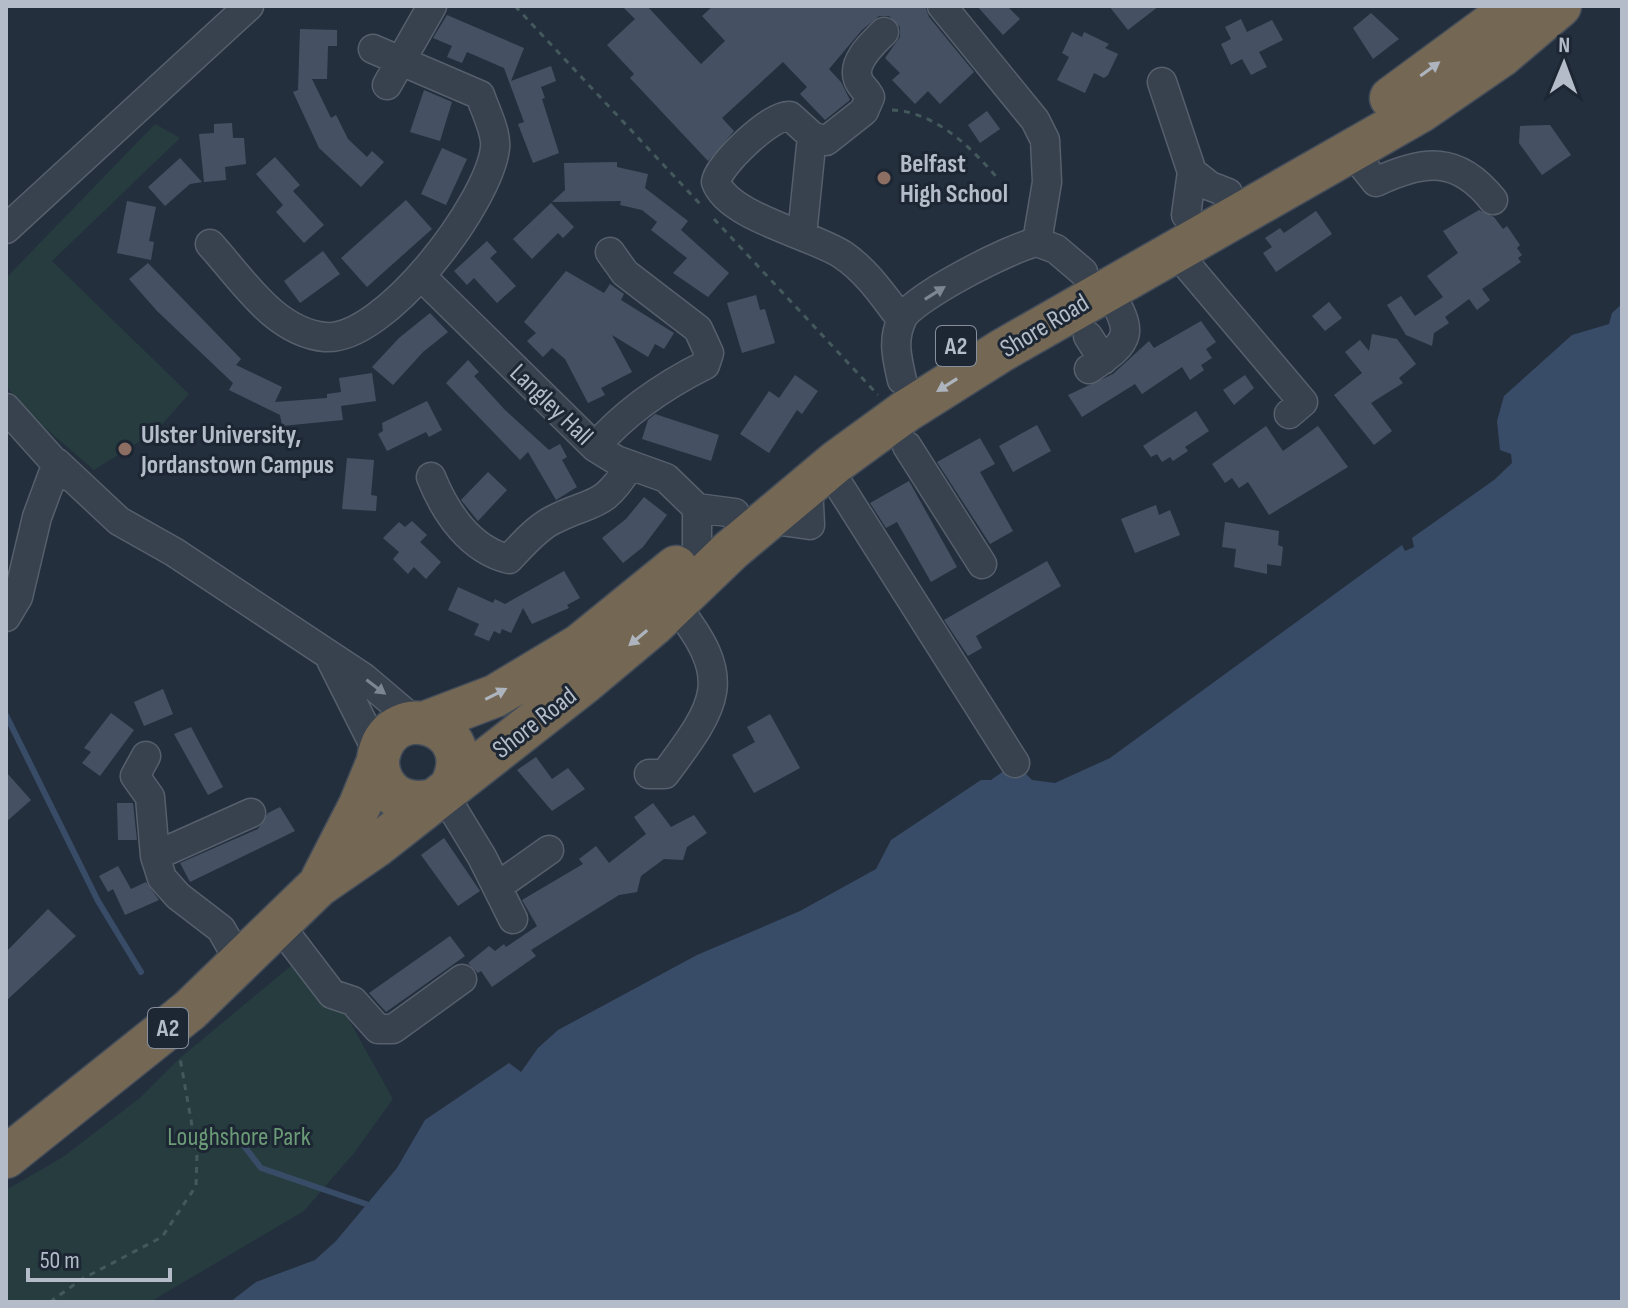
<svg xmlns="http://www.w3.org/2000/svg" width="1628" height="1308" viewBox="0 0 1628 1308" font-family="'Sofia Sans Condensed',sans-serif">
<style>
.green{fill:#263c3f}
.water{fill:#394c67}
.lines{fill:none;stroke-linecap:round;stroke-linejoin:round}
.stream{stroke:#394c67;stroke-width:6}
.building{fill:#455162}
.minor-casing{stroke:#565f6c;stroke-width:31}
.highway-casing{stroke:#434c59;stroke-width:45}
.path{stroke:#44595c;stroke-width:3;stroke-dasharray:6 6;stroke-linecap:butt}
.minor{stroke:#38414e;stroke-width:28}
.highway{stroke:#746855;stroke-width:42}
.oneway{fill:#aeb4bd}
.oneway2{fill:#7c8592}
.education-dot{fill:#8d6e63;stroke:#1d2633;stroke-width:3}
.labels{text-anchor:middle;stroke-width:6;stroke-linejoin:round;paint-order:stroke}
.shield{fill:#1d2633;stroke:#878f9c;stroke-width:2}
.shield-label{font-size:24px;font-weight:bold;fill:#b4bcc9}
.poi-label{font-size:26px;font-weight:bold;fill:#b4bcc9;stroke:#1d2633;text-anchor:start}
.street-label{font-size:26px;fill:#b4bcc9;stroke:#1d2633}
.park-label{font-size:26px;fill:#6b9a76;stroke:#1d2633}
</style>
<rect width="100%" height="100%" fill="#242f3e"/>
<path class="green" d="M155,124L180,138L52,261L189,394L156,431L94,470L23,409L6,385V278Z
M310,950L393,1099L354,1153L304,1211L150,1302H6V1190L63,1157L141,1097L180,1058Z"/>
<path class="water" d="M1622,304V1302H230L256,1282L315,1260L336,1241L397,1168L425,1120L509,1063L521,1072L538,1048L558,1030L697,955L800,911L876,869L891,840L981,780H991L1015,763L1032,780L1055,783L1110,758L1402,545L1405,551L1414,547L1412,538L1494,480L1512,463L1511,454L1500,450L1497,421L1504,396L1572,335L1609,324L1612,313Z"/>
<g class="lines">
<path class="stream" d="M6,715L98,901L141,972
M244,1146L261,1168L366,1204"/>
</g>
<path class="building" d="M622,6H647L701,64L725,41L702,16L713,6H925L929,17L974,72L940,104L928,91L915,104L892,80L900,73L885,58L900,37V27L889,16H879L862,30L829,69L841,82L850,100L825,120L800,94L807,87L783,62L722,118L734,131L708,161L630,78L634,74L607,45L635,19Z
M977,6H1007L1020,19L1003,35Z
M1109,6H1159L1128,30Z
M1371,13L1399,39L1373,59L1353,28Z
M447,15L524,48L511,81L551,66L556,81L541,87L545,98L542,99L559,153L533,163L518,124L524,122L504,68L467,52L462,63L447,57L452,46L433,38Z
M1241,19L1247,32L1272,20L1283,40L1259,52L1267,67L1251,75L1242,59L1231,65L1221,44L1231,39L1225,27Z
M300,29L337,30V46H328L327,79H312L331,118L336,115L348,139L367,157L372,151L384,162L361,187L319,148L293,92L298,90Z
M1072,32L1082,37L1084,32L1109,44L1105,48L1118,54L1108,75L1104,78L1094,73L1085,93L1057,80L1069,57L1062,53Z
M424,90L452,102L440,141L410,132Z
M987,111L1000,129L980,143L968,125Z
M232,123L233,138H244L246,164L225,167L226,180L204,182L199,134L214,133V124Z
M1550,125L1571,155L1542,175L1519,143L1520,126Z
M442,148L467,159L446,205L421,194Z
M275,157L300,185L293,191L324,225L304,243L276,212L283,205L256,174Z
M180,158L202,182L190,184L165,206L148,187Z
M617,162V167L648,174L645,188L688,221L681,230L729,273L708,297L673,273L687,258L651,230L657,222L642,210L620,205L621,201L552,202L565,190L564,163Z
M406,200L432,229L367,287L341,258Z
M127,201L156,207L149,241L154,242L151,260L117,253Z
M551,203L574,227L563,238L558,233L532,259L513,239Z
M1479,210L1494,217L1503,229L1507,226L1520,245L1517,248L1522,255L1518,258L1521,262L1482,289L1490,300L1477,310L1469,299L1445,317L1449,323L1434,333L1432,346L1406,335L1387,305L1401,296L1415,316L1443,297L1427,276L1458,253L1443,231Z
M1316,211L1332,234L1276,272L1263,253L1272,247L1265,238L1280,228L1284,233Z
M487,241L497,252L490,258L516,286L497,303L474,278L467,285L454,271Z
M323,251L340,274L300,303L284,281Z
M148,263L241,359L236,365L282,387L275,402L327,398V394L341,392L339,378L372,373L376,401L341,406L343,420L282,426L280,415L229,390L233,383L157,311L129,279Z
M566,271L604,293L610,284L624,294L621,300L674,333L664,349L655,344L648,357L612,335L632,372L601,388L605,395L588,403L565,359L552,348L543,357L527,341L536,333L524,322Z
M756,295L760,310L765,309L775,343L742,353L727,303Z
M1329,302L1342,318L1325,331L1312,316Z
M430,313L448,332L423,352L393,385L372,367L399,338Z
M1201,321L1216,342L1206,349L1212,358L1201,365L1204,370L1190,380L1182,367L1142,394L1135,384L1082,417L1068,395L1113,374L1149,341L1154,348Z
M1372,334L1397,339L1416,364L1399,378L1403,383L1371,403L1392,431L1374,445L1334,395L1362,373L1345,352L1360,340L1369,351Z
M468,360L479,372L474,376L505,410L549,450L560,444L567,457L562,460L577,487L556,500L528,452L520,460L446,383Z
M795,375L818,391L802,414L797,410L769,453L740,434L769,391L779,398Z
M1245,375L1254,388L1234,405L1223,390Z
M427,401L442,430L429,437L426,432L387,451L378,434L383,431L382,423Z
M1196,411L1209,431L1185,447L1188,451L1173,461L1170,457L1162,462L1157,454L1151,457L1143,446Z
M655,414L719,435L711,461L642,439L648,420Z
M1037,425L1051,451L1013,472L999,446Z
M1266,426L1283,451L1318,426L1348,467L1269,515L1248,482L1239,488L1232,478L1225,483L1212,464Z
M980,438L995,464L980,472L1013,531L990,544L937,462Z
M347,458L374,460L371,495L377,496L376,511L342,509Z
M488,472L507,490L478,521L461,500Z
M909,481L957,567L931,582L897,522L886,528L870,503Z
M644,497L667,515L643,547L623,563L602,538L626,519Z
M1156,505L1159,515L1170,510L1180,535L1135,553L1121,519Z
M412,521L427,535L420,542L441,562L426,579L414,567L408,574L393,559L399,552L383,538L399,522L405,527Z
M1225,522L1279,531L1278,545L1283,547L1281,566L1267,564V574L1234,567L1236,549L1222,547Z
M1047,561L1061,586L976,636L982,648L968,656L944,620Z
M564,571L580,598L567,605L569,608L532,624L523,608L511,633L502,629L500,634L494,631L489,641L474,635L479,624L448,610L458,587L493,603L495,599L505,604Z
M163,689L173,714L144,726L134,702Z
M111,713L134,730L100,776L82,763L91,752L84,748Z
M770,714L800,768L754,793L732,755L755,742L747,727Z
M191,727L223,787L208,795L174,734Z
M536,757L552,779L568,768L585,789L552,811L517,770Z
M6,772L31,800L6,822Z
M117,803H133L137,840H118Z
M653,803L671,827L694,815L707,833L687,847L683,860L664,859L641,876L637,892L619,895L531,950L536,956L492,987L481,971L478,973L468,963L489,946L495,951L504,944L506,947L537,926L522,900L583,864L579,859L596,846L609,863L646,834L634,817Z
M280,807L295,831L190,882L180,863L258,829L268,813Z
M444,838L480,891L458,906L421,855Z
M118,866L131,889L146,882L159,900L125,915L113,889L108,892L99,876Z
M48,909L76,936L6,1001V952Z
M450,936L465,956L386,1012L369,993Z"/>
<g class="lines">
<g class="minor-casing">
<path id="minor" d="M942,6L1035,120L1045,140L1047,182L1037,242L1056,249L1083,272
M884,32C873,43 852,61 858,79C860,86 867,90 870,97L864,111L826,141L812,136L790,116C773,113 718,165 716,182C728,217 813,235 843,255C867,271 884,297 901,319
M1162,82L1192,172L1186,215
M387,85L432,6
M1352,152L1376,182C1425,159 1458,156 1493,200
M1192,172L1210,186L1228,193
M6,229L249,6
M802,235L812,136
M210,244C242,279 274,332 325,337C384,342 489,203 495,148C497,133 485,110 480,95L373,49
M1175,251L1303,402L1289,414
M423,278L595,447L616,460L666,478L697,508L735,513
M1088,336L1103,360
M1089,369C1133,340 1134,333 1107,288
M902,380C897,358 892,340 902,319C911,298 1014,246 1037,242
M6,408L67,476
M907,446L982,564
M595,447C626,411 663,386 705,365L709,353L698,329L625,273L610,252
M57,463L119,521L174,552L364,678L417,723
M828,468L1015,763
M431,477C445,512 470,550 509,559C521,546 536,529 551,521C593,499 602,511 630,465
M767,519L810,525L808,484
M697,547V508
M6,617L18,597L37,517L57,463
M331,660L379,755
M146,756L135,776L150,797L155,856L162,878L178,896L221,929L241,964
M649,774H665C718,703 735,679 674,604
M443,793L482,857L513,919
M155,856L251,813
M498,886L549,850
M280,926L332,994L353,1001L378,1029H393L462,979"/>
</g>
<g class="highway-casing">
<path id="highway" d="M1391,98L1516,6
M424,723L495,696L580,645L676,567
M433,800C417,804 400,803 388,789C380,780 376,766 379,754C393,696 482,726 451,786
M322,879L360,805L378,761
M6,1157L190,1010L318,886L376,846L585,682L653,625L730,551L836,462L906,411L1001,351L1421,111L1501,56L1560,6"/>
</g>
<path class="path" d="M515,6L701,205
M892,110C936,112 972,148 999,180
M714,219L878,395
M50,1302L82,1279L162,1237L196,1186L197,1154L180,1058"/>
<use href="#minor" class="minor"/>
<use href="#highway" class="highway"/>
</g>
<defs><path id="oneway-solid" d="M-6-.8H1V-3.2L6.5 0L1 3.2V.8H-6Z" transform="scale(2)"/></defs>
<g class="oneway">
<use href="#oneway-solid" transform="translate(1430 69) rotate(-36)"/>
<use href="#oneway-solid" transform="translate(947 385) rotate(148)"/>
<use href="#oneway-solid" transform="translate(638 638) rotate(140)"/>
<use href="#oneway-solid" transform="translate(496 694) rotate(-27)"/>
</g>
<g class="oneway2">
<use href="#oneway-solid" transform="translate(935 293) rotate(-32)"/>
<use href="#oneway-solid" transform="translate(376 687) rotate(37)"/>
</g>
<g class="education-dot">
<circle cx="884" cy="178" r="8"/>
<circle cx="125" cy="449" r="8"/>
</g>
<g class="labels">
<g class="shield">
<rect x="936" y="326" width="40" height="40" rx="6"/>
<rect x="148" y="1008" width="40" height="40" rx="6"/>
</g>
<g class="shield-label">
<text x="956" y="354">A2</text>
<text x="168" y="1036">A2</text>
</g>
<g class="poi-label">
<text x="900" y="172">Belfast<tspan x="900" dy="30">High School</tspan></text>
<text x="141" y="443">Ulster University,<tspan x="141" dy="30">Jordanstown Campus</tspan></text>
</g>
<g class="street-label">
<text transform="translate(1044 325) rotate(-31)" y="9">Shore Road</text>
<text transform="translate(552 404) rotate(44)" y="9">Langley Hall</text>
<text transform="translate(534 722) rotate(-38)" y="9">Shore Road</text>
</g>
<g class="park-label">
<text x="239" y="1145">Loughshore Park</text>
</g>
</g>
<rect width="1628" height="1308" fill="none" stroke="#b4bcc9" stroke-width="16"/>
<g transform="translate(1564 64) rotate(1)" stroke="#1d2633" stroke-width="6" paint-order="stroke">
<path d="M0-6L14 30L0 20L-14 30Z" fill="#b4bcc9"/>
<text y="-12" font-size="22" font-weight="bold" text-anchor="middle" fill="#b4bcc9">N</text>
</g>
<path d="M28 1268v12h142v-12" fill="none" stroke="#b4bcc9" stroke-width="4"/>
<text x="40" y="1268" font-size="24" fill="#b4bcc9" stroke="#1d2633" stroke-width="6" paint-order="stroke">50 m</text>
</svg>
